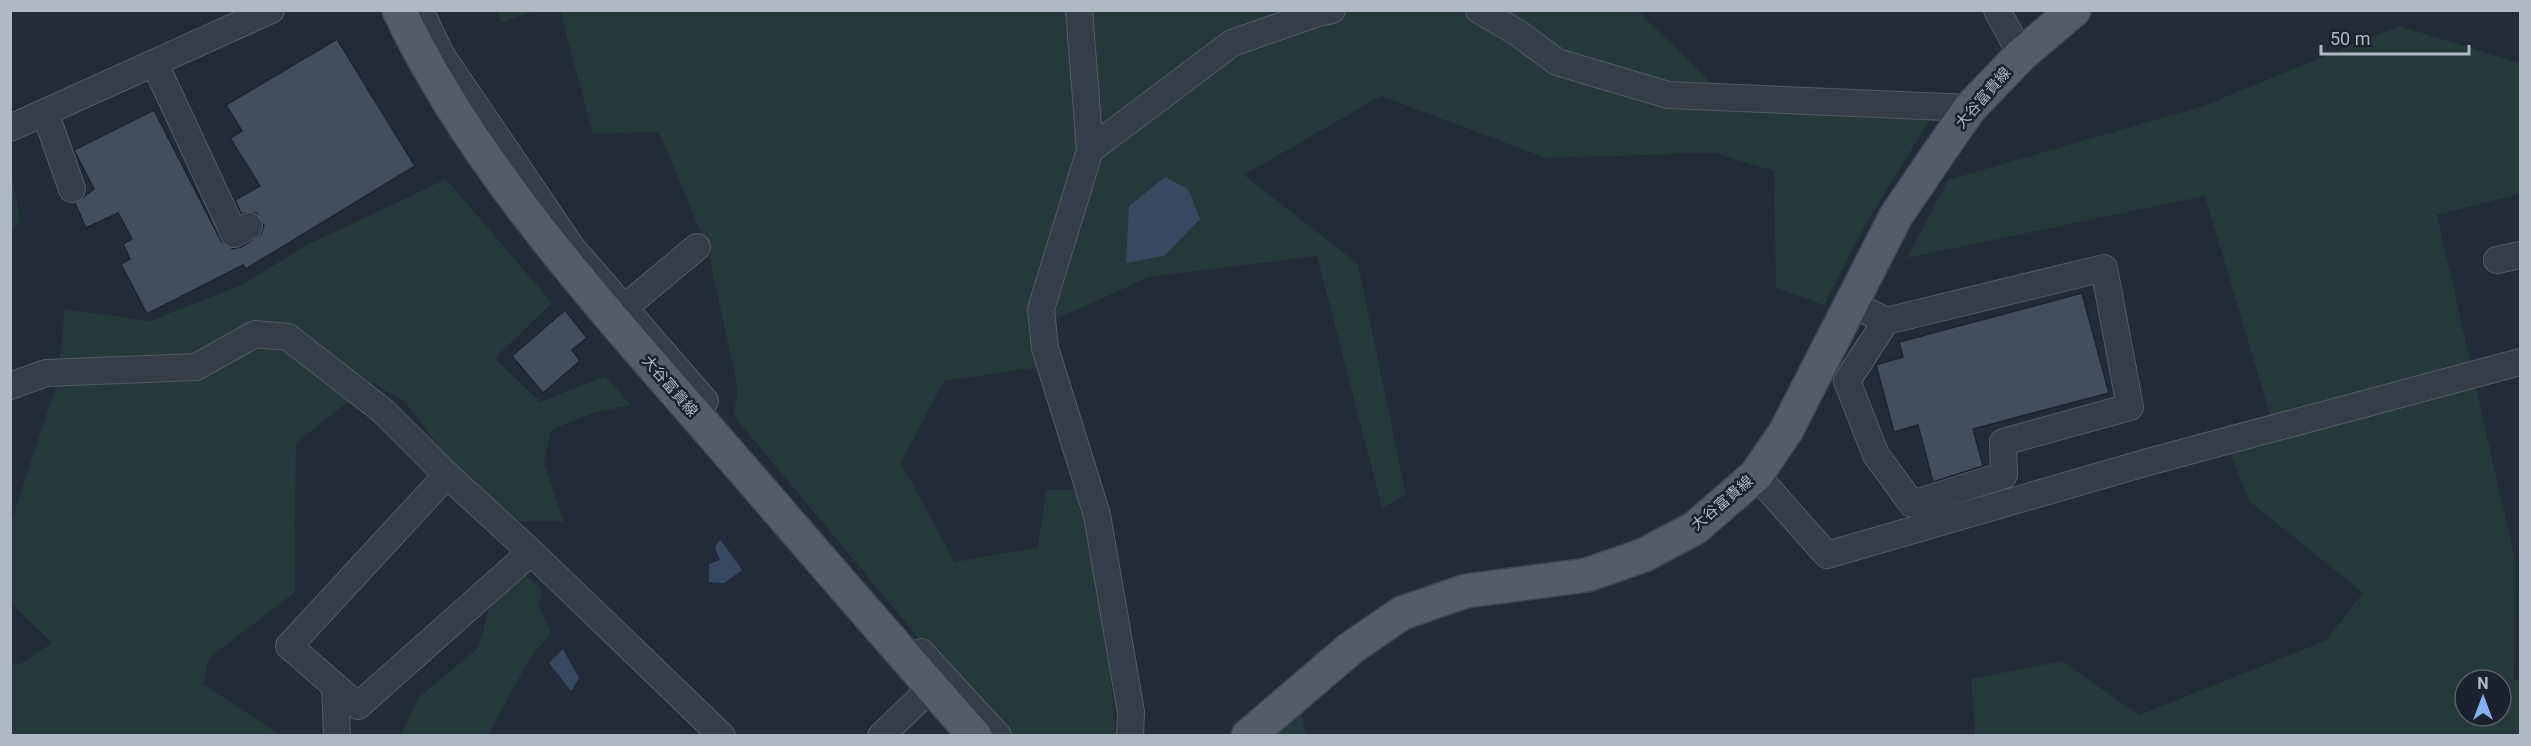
<svg xmlns="http://www.w3.org/2000/svg" width="2531" height="746" viewBox="0 0 2531 746" font-family="Roboto,'Noto Sans JP',sans-serif">
<style>
.green{fill:#25383a;fill-rule:evenodd}
.water{fill:#384861}
.building{fill:#434e5d;stroke:#1d242f;stroke-width:1.5}
.lines{fill:none;stroke-linecap:round;stroke-linejoin:round}
.minor-casing{stroke:#535b66;stroke-width:28}
.major-casing{stroke:#3f4652;stroke-width:36}
.minor{stroke:#353d48;stroke-width:26}
.major{stroke:#535c68;stroke-width:33}
.labels{text-anchor:middle;stroke-width:5;stroke-linejoin:round;paint-order:stroke}
.street-label{font-size:15px;fill:#b0b8c5;stroke:#1b222d}
</style>
<rect width="100%" height="100%" fill="#222b38"/>
<path class="green" d="M497,11V10L535,11L501,23Z
M560,11H1638L1731,103L1933,115L1868,220L1824,305L1776,288L1774,171L1714,153L1546,158L1381,96L1244,175L1358,264L1406,495L1382,508L1317,256L1149,277L1054,320L1041,367L944,381L901,463L955,562L1038,547L1046,490H1082L1110,667L1116,735H1013L922,642L733,415L738,390L708,250L659,132L593,134Z
M2399,26L2520,63V194L2437,215L2515,560L2514,680H2520V735H1975L1971,679L2062,661L2139,715L2325,641L2363,593L2249,501L2230,453L2270,415L2205,196L1907,258L1948,180L2203,106ZM2465,680H2501V716H2465Z
M10,164L20,221L11,230H10Z
M446,179L552,303L495,358L540,402L605,376L631,405L596,412L551,430L544,463L564,522L519,521L453,465L406,403L372,383L296,443L294,593L209,658L203,684L281,735H11L10,663L20,664L52,643L11,603L10,525L57,383L65,309L150,321L244,284L303,247Z
M523,573L542,589L539,606L551,633L530,658L488,735L400,736L418,698L478,648L490,606Z
M1297,694L1306,735H1248Z"/>
<path class="water" d="M1165,177L1188,189L1200,219L1164,256L1126,263L1129,206Z
M720,539L742,570L724,583L709,582V564L720,560L715,548Z
M563,649L579,678L571,691L549,663Z"/>
<path class="building" d="M337,39L415,166L246,269L243,265L147,314L121,264L130,259L123,244L132,239L118,213L86,228L75,203L94,189L74,150L154,110L221,241L233,249L241,247L261,234L264,226L256,213H241L235,200L260,186L230,138L242,131L226,105Z
M2082,293L2109,393L1973,429L1983,466L1933,482L1918,425L1894,432L1876,365L1903,357L1899,342Z
M565,310L587,338L572,350L580,361L543,393L512,356Z"/>
<g class="lines">
<g class="minor-casing">
<path id="minor" d="M420,10L440,53L572,248L705,401
M1079,10L1090,150L1041,309L1045,348L1097,515L1131,712L1130,736
M1479,10L1518,33L1557,62L1668,95L1970,108
M1997,10L2021,55
M155,64L234,234L249,226
M45,112L72,189
M10,128L271,10
M1090,150L1232,43L1318,13L1332,10
M2497,260L2520,255
M1851,303L1886,321L2104,268L2130,407L2003,442L2004,475L1912,504L1876,455L1847,381L1886,321
M612,318L697,247
M10,386L46,373L196,367L255,334L288,337L383,411L447,475L531,552L722,736
M1756,475L1827,555L2148,462L2520,362
M921,652L998,736
M335,686L289,646L447,475
M337,736L335,686L358,706L531,552
M881,736L932,687"/>
</g>
<g class="major-casing">
<path id="major" d="M399,10C468,157 587,290 693,412C787,520 880,629 975,736
M1248,736L1351,648L1402,613L1466,591L1587,575L1644,555L1695,528L1756,475L1786,431L1896,216L1936,157L1970,108L2021,55L2074,10"/>
</g>
<use href="#minor" class="minor"/>
<use href="#major" class="major"/>
</g>
<g class="labels">
<g class="street-label">
<text transform="translate(1983 98) rotate(-49)" y="5">大谷富貴線</text>
<text transform="translate(670 386) rotate(49)" y="5">大谷富貴線</text>
<text transform="translate(1722 503) rotate(-40)" y="5">大谷富貴線</text>
</g>
</g>
<rect width="2531" height="746" fill="none" stroke="#b0b8c5" stroke-width="24"/>
<g transform="translate(2483 698)"><circle r="28" fill="#1b222d" stroke="#575e6a" stroke-width="1.5"/>
<path d="M0-4.5L10 22L0 15L-10 22Z" fill="#87b0f3"/>
<text y="-9" font-size="16" font-weight="bold" text-anchor="middle" fill="#b0b8c5">N</text>
</g>
<path d="M2321 45v9h148v-9" fill="none" stroke="#b0b8c5" stroke-width="3"/>
<text x="2330" y="45" font-size="18" fill="#b0b8c5" stroke="#1b222d" stroke-width="4.5" paint-order="stroke">50 m</text>
</svg>
